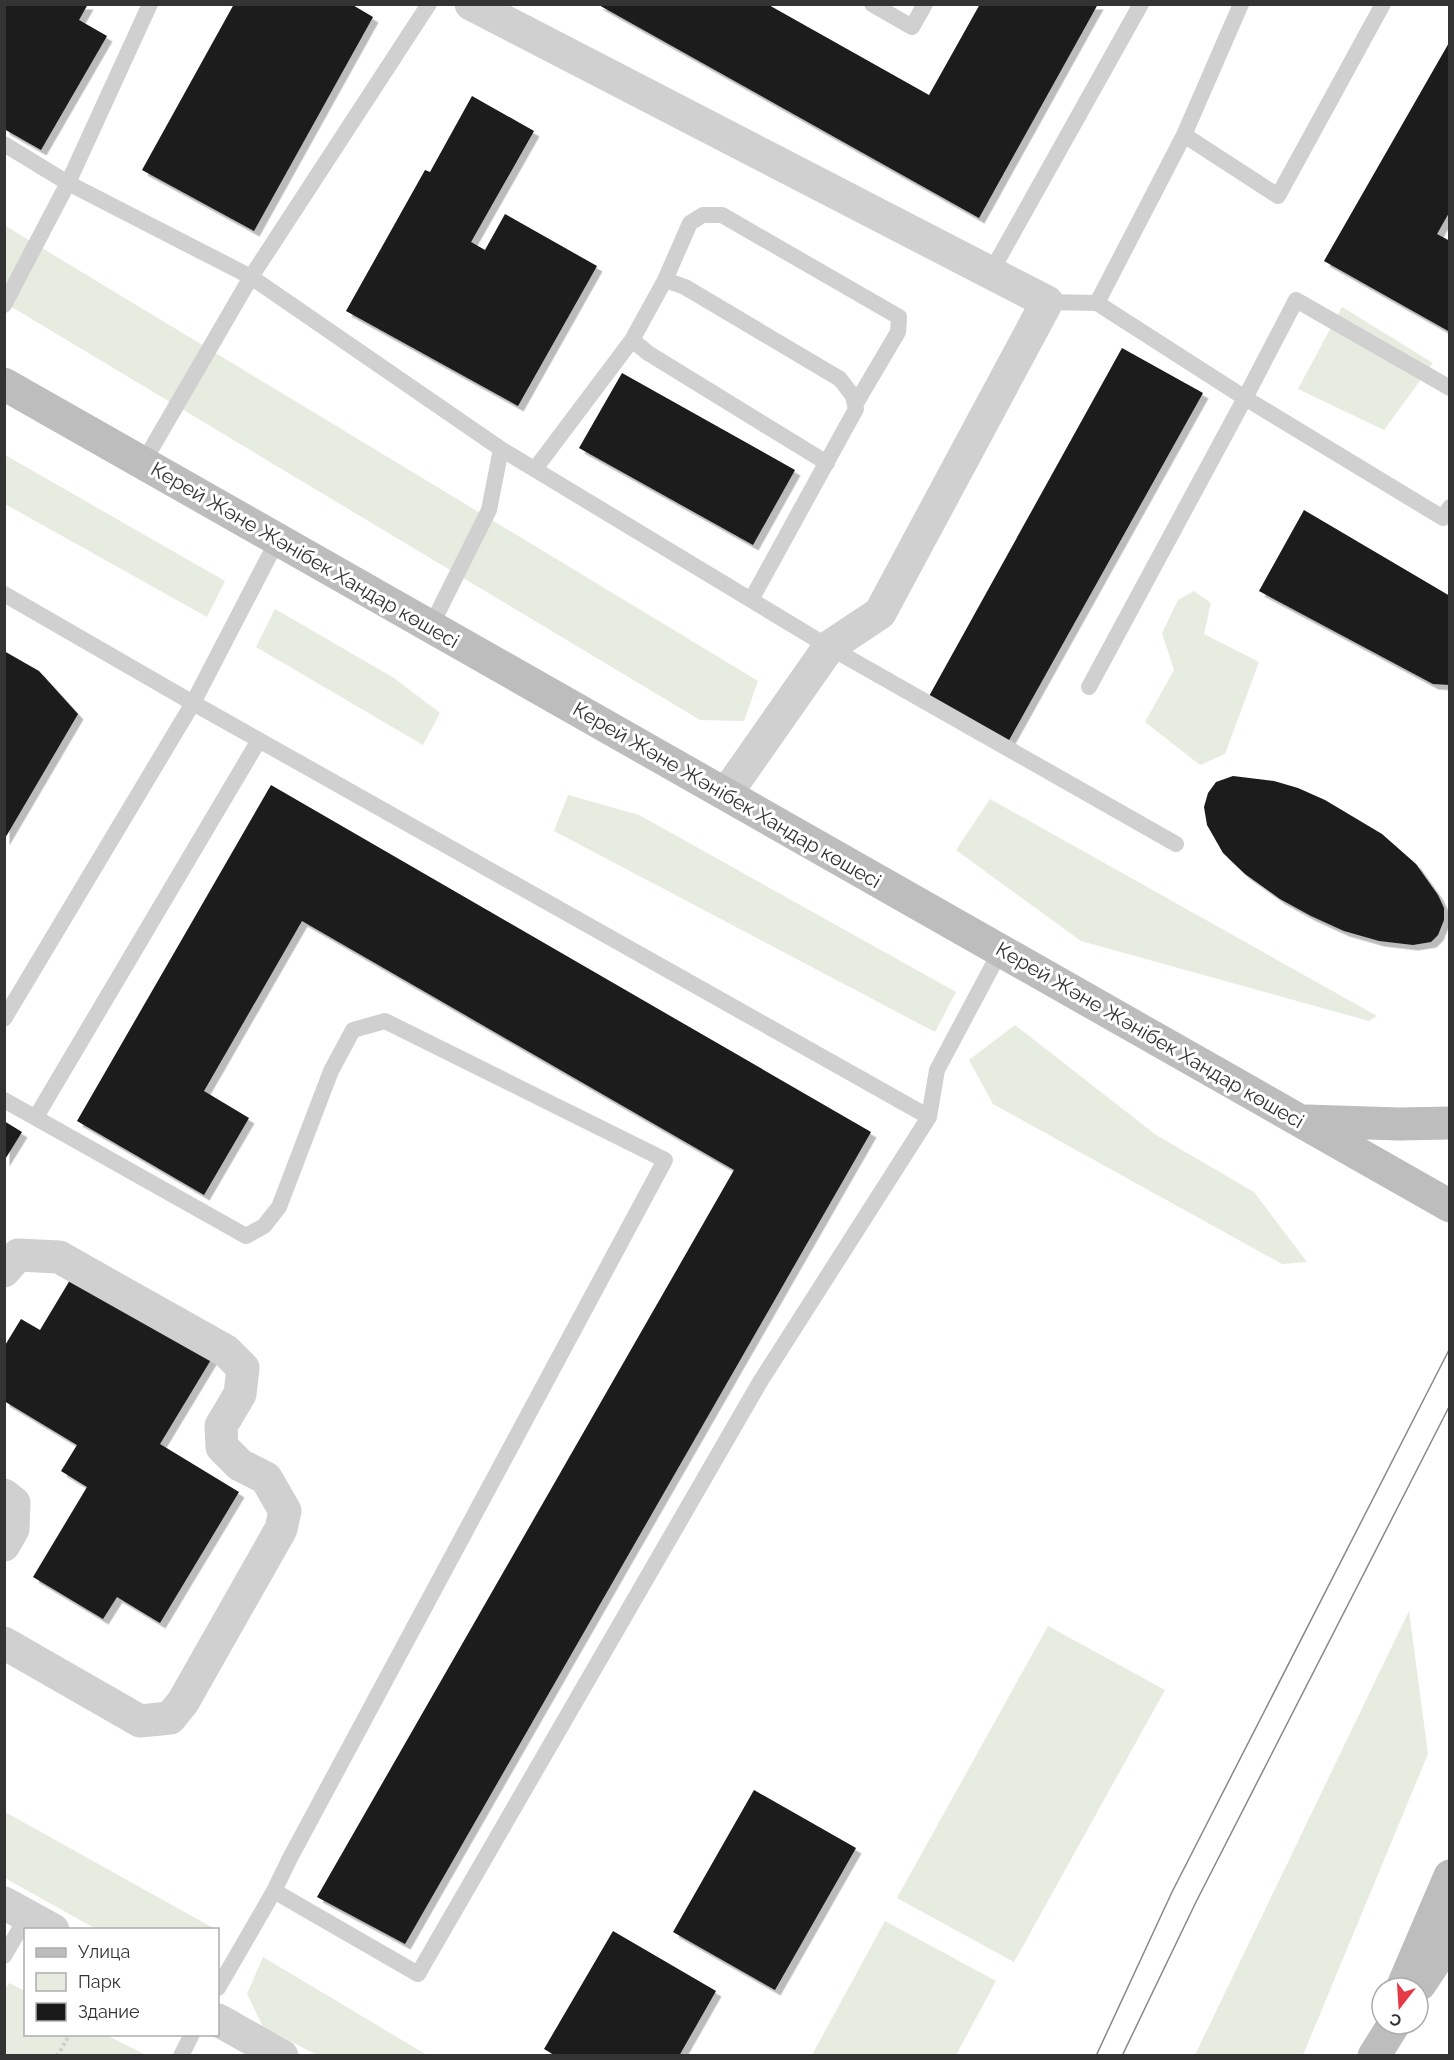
<svg xmlns="http://www.w3.org/2000/svg" width="1454" height="2060" viewBox="0 0 1454 2060" font-family="Raleway,sans-serif">
<style>
.green{fill:#e6ecdf}
.building{fill:#1a1a1a;filter:url(#shadow)}
.lines{fill:none;stroke-linecap:round;stroke-linejoin:round}
.path{stroke:#cdcdcd;stroke-width:4;stroke-dasharray:3 3;stroke-linecap:butt}
.service{stroke:#d0d0d0;stroke-width:16}
.minor{stroke:#d0d0d0;stroke-width:33}
.secondary{stroke:#bdbdbd;stroke-width:33}
.tram{stroke:#888;stroke-width:1.5}
.labels{text-anchor:middle;stroke-width:6;stroke-linejoin:round;paint-order:stroke}
.street-label{font-size:20px;fill:#333;stroke:#fff}
</style>
<defs>
<filter id="shadow"><feDropShadow dx="5.5" dy="5.5" stdDeviation="0" flood-color="#0004"/></filter>
</defs>
<rect width="100%" height="100%" fill="#fff"/>
<path class="green" d="M4,225L758,681L744,721L700,720L5,303Z
M1342,307L1433,363L1384,430L1298,389Z
M5,455L225,581L207,617L5,504Z
M1194,591L1211,603L1204,634L1259,662L1225,754L1200,765L1145,722L1174,670L1162,633L1178,600Z
M275,609L394,678L440,713L423,745L256,647Z
M568,795L639,815L956,992L935,1032L554,831Z
M990,799L1377,1016L1369,1021L1081,941L956,850Z
M1015,1025L1156,1135L1254,1192L1307,1262L1282,1264L993,1104L969,1060Z
M1409,1611L1428,1754L1303,2055H1195Z
M1048,1626L1165,1690L1014,1962L897,1898Z
M4,1812H5L215,1929H96L5,1878Z
M885,1921L996,1981L956,2055H812Z
M263,1957L427,2055H317L263,2027L247,1994Z
M9,1983L25,1991L26,2034L106,2035L146,2055H9L5,2053L4,1991Z"/>
<path class="building" d="M4,4H88L79,20L107,36L41,150L4,129Z
M234,4H351L373,17L254,231L142,170Z
M597,4H767L929,95L980,4H1098L979,218Z
M1450,41V211L1437,234L1450,241V332L1324,261Z
M472,96L534,131L471,242L485,250L505,214L597,266L518,406L346,311L425,170L430,172Z
M1122,348L1203,393L1008,742L928,698Z
M622,373L795,470L753,545L579,448Z
M1304,510L1450,596V685L1433,684L1259,591Z
M4,651L39,671L78,714L4,840Z
M1233,776L1274,781L1298,788L1325,800L1382,834L1416,864L1438,895L1444,908V920L1438,935L1431,942L1413,945L1379,941L1344,931L1311,916L1280,899L1245,874L1223,853L1207,825L1204,807L1208,793L1216,782Z
M271,785L871,1132L405,1944L317,1897L734,1170L302,921L204,1091L249,1118L204,1195L77,1121Z
M4,1121L22,1132L4,1161Z
M73,1275L212,1358L160,1444L239,1492L160,1623L117,1597L103,1619L33,1577L87,1487L61,1471L77,1445L4,1401V1347L21,1319L40,1330Z
M754,1790L856,1848L775,1990L673,1932Z
M613,1931L716,1991L679,2056H556L544,2049Z"/>
<g class="lines">
<path class="path" d="M57,2056L70,2034"/>
<path class="service" d="M872,4L912,27L925,4
M1184,135L1241,4
M4,144L68,183L251,277L501,449L829,647L1176,844
M991,272L1141,4
M665,280L690,223L703,215H722L899,317L898,332L855,405
M1047,302L1097,303L1245,398L1089,687
M1097,303L1184,135L1278,196L1383,4
M4,305L68,183L150,4
M1450,388L1296,300L1245,398L1443,518L1450,507
M143,463L251,277L429,4
M535,469L632,340
M4,594L193,703L929,1117L937,1070L1001,950
M751,600L856,409L853,396L840,379L685,287L665,280L632,340L648,353L827,463
M431,626L489,510L501,449
M4,1019L193,703L278,539
M4,1100L246,1236L264,1226L279,1207L331,1071L353,1030L385,1021L665,1160L290,1858L274,1891
M36,1117L259,740
M4,1956L28,1915
M218,1988L274,1891L418,1974L760,1382L929,1117
M181,2056L192,2034"/>
<path class="minor" d="M471,4L1047,302L880,613L829,647L726,794
M4,1271L18,1255L59,1257L226,1351L243,1368L240,1394L221,1426L222,1447L240,1465L266,1478L285,1511L281,1529L183,1702L170,1718L140,1721L4,1643
M4,1495L14,1503L13,1529L4,1545
M4,1903L53,1930
M218,2020L282,2056"/>
<path class="secondary" d="M4,384L1450,1206
M1307,1121L1399,1124L1450,1123
M1420,1984L1450,1939
M1402,1988L1450,1876
M1374,2056L1394,2024"/>
<path class="tram" d="M1096,2056L1172,1892L1450,1348
M1122,2056L1196,1902L1450,1405"/>
</g>
<g class="labels">
<g class="street-label">
<text transform="translate(305 555) rotate(30)" y="7">Керей Және Жәнібек Хандар көшесі</text>
<text transform="translate(727 795) rotate(30)" y="7">Керей Және Жәнібек Хандар көшесі</text>
<text transform="translate(1150 1035) rotate(30)" y="7">Керей Және Жәнібек Хандар көшесі</text>
</g>
</g>
<rect width="1454" height="2060" fill="none" stroke="#333333" stroke-width="12"/>
<rect x="24" y="1928" width="195" height="108" fill="#ffffff" stroke="#adadad" stroke-width="1.5"/>
<rect x="36" y="1948" width="30" height="9" fill="#bdbdbd" stroke="#adadad" stroke-width="1.5"/>
<text x="78" y="1958" font-size="18" fill="#333333">Улица</text>
<rect x="36" y="1973" width="30" height="18" fill="#e6ecdf" stroke="#adadad" stroke-width="1.5"/>
<text x="78" y="1988" font-size="18" fill="#333333">Парк</text>
<rect x="36" y="2003" width="30" height="18" fill="#1a1a1a" stroke="#adadad" stroke-width="1.5"/>
<text x="78" y="2018" font-size="18" fill="#333333">Здание</text>
<g transform="translate(1400 2006) rotate(197)"><circle r="28" fill="#ffffff" stroke="#adadad" stroke-width="1.5"/>
<path d="M0-4.5L10 22L0 15L-10 22Z" fill="#e63946"/>
<text y="-9" font-size="16" font-weight="bold" text-anchor="middle" fill="#333333">С</text>
</g>
</svg>
